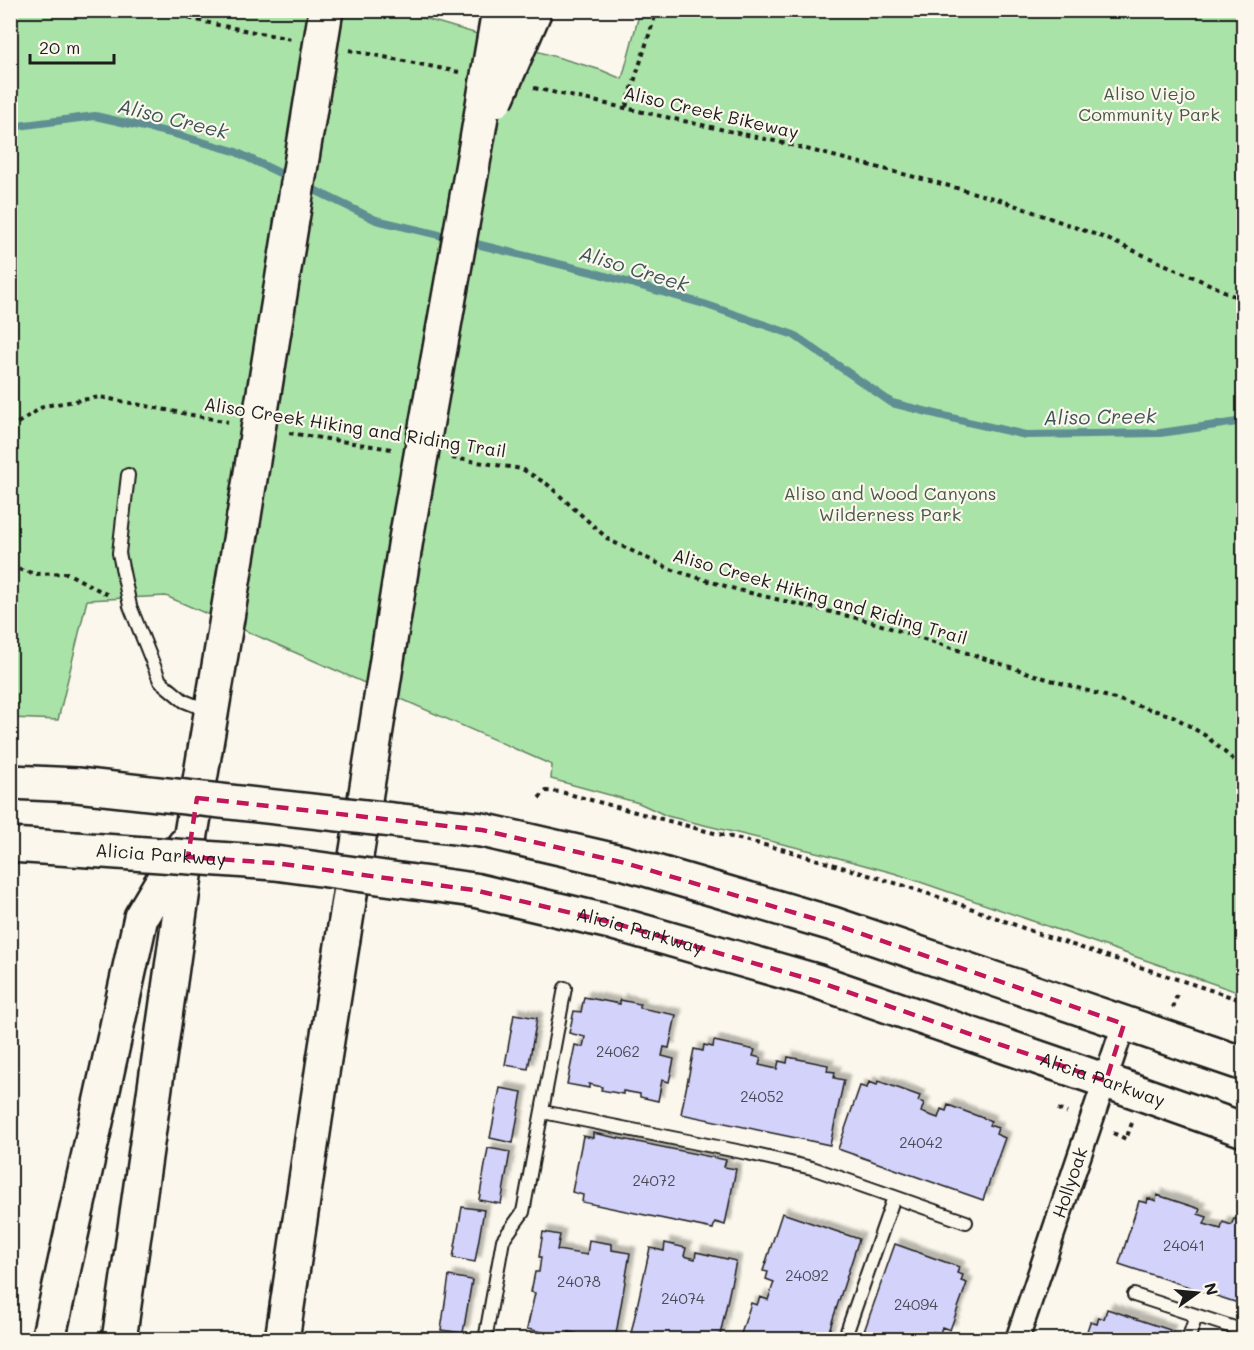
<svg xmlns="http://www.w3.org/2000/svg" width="1254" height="1350" viewBox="0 0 1254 1350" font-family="Mali,sans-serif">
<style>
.green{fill:#aae3a7;stroke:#638062;stroke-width:1.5}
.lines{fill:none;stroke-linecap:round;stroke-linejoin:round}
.stream{stroke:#5e8f93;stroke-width:8}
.building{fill:#d3d2fb;stroke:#1c1c1c;stroke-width:1.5;filter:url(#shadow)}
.lane-casing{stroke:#1c1c1c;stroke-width:16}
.street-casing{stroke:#1c1c1c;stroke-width:27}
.primary-casing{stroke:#1c1c1c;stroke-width:38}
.highway-casing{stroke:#1c1c1c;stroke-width:38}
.path{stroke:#1c1c1c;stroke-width:4;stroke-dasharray:4.5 4.5;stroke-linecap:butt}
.lane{stroke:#fbf7ec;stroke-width:12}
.street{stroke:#fbf7ec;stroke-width:22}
.primary{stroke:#fbf7ec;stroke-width:33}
.highway{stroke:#fbf7ec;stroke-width:33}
.primary-bridge-casing{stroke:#1c1c1c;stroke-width:38;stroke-linecap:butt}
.highway-bridge-casing{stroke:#1c1c1c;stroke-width:38;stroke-linecap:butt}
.primary-bridge{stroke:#fbf7ec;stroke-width:33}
.highway-bridge{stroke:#fbf7ec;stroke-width:33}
.marked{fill:none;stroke:#c2185b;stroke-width:4.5;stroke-dasharray:12 8;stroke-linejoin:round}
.labels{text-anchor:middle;stroke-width:4.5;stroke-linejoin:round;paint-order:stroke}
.number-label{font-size:15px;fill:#4a4a54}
.park-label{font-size:18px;fill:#475846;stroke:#fbf7ec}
.street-label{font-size:18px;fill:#1c1c1c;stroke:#fbf7ec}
.water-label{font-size:20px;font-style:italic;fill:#3d5558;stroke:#fbf7ec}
</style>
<defs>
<filter id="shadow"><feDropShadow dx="5.5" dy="-5.5" stdDeviation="1.5" flood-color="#0004"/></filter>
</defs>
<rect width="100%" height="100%" fill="#fbf7ec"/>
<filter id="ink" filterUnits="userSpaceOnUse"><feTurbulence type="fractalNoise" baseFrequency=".0167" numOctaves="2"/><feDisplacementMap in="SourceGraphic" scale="12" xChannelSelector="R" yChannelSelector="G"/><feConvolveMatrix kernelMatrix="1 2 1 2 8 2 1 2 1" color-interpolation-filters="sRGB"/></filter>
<g filter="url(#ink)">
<path class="green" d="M11,11H399L601,70L622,79L640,11H1243V994L897,874L824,854L667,816L639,803L551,779L552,765L166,596L87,600L58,720L11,718Z"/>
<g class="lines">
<path class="stream" d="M10,127L95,116L171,133L234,151L292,179
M304,185L376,220L452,238
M464,241L592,272L704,304L794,335L892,403L968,422L1026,435L1160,433L1244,421"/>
</g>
<path class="building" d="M584,997L620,1004V1000L640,1004V1008L676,1015L669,1048L664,1047L662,1056L674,1059L669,1082L662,1080L658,1101L640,1097V1094L623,1091V1094L601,1090L602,1087L589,1084V1088L567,1084L575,1045L583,1047L585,1037L569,1033L574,1011L581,1012Z
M514,1014L537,1018L528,1069L505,1065Z
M714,1041L755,1050L753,1056L761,1058L759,1065L777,1069L779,1061L787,1063L788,1057L828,1065L827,1071L835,1072L834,1078L844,1080L830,1145L681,1114L694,1049L703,1051L704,1045L713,1047Z
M878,1081L920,1096L918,1101L924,1103L921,1112L938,1118L941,1109L946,1111L948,1105L991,1121L989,1125L998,1128L996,1134L1005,1138L983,1200L838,1149L860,1086L867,1088L869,1082L877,1085Z
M500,1088L522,1092L513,1143L490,1138Z
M593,1133L726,1160L724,1167L736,1169L725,1225L715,1222L713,1229L582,1202L583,1195L572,1192L583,1136L593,1138Z
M488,1148L510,1152L501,1204L479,1200Z
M1157,1195L1200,1209L1198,1214L1207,1217L1204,1224L1221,1229L1223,1222L1231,1225L1234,1219L1244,1222V1305L1119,1264L1139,1201L1147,1203L1148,1198L1156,1201Z
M462,1207L484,1210L475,1262L453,1258Z
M782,1213L859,1239L826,1340H739L751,1303L757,1305L760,1297L768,1300L774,1282L766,1279L768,1272L763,1271Z
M543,1232L560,1235L557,1250L587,1255L589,1240L612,1244V1250L630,1253L615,1340H578L579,1334L569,1332L567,1340H542L543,1332L527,1329L535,1293L531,1292L535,1272H539L541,1257H539Z
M665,1243L686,1248L684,1256L695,1259L696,1252L736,1261L719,1340H638L630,1338L650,1248L664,1251Z
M895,1244L959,1267L957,1273L963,1275L961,1281L967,1283L950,1330L942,1327L940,1334L933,1332L930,1340H861Z
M449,1276L472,1280L463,1333L441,1330Z
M1107,1309L1170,1330L1167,1340H1084L1090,1322L1097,1324L1099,1317L1104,1319Z"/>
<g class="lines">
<g class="lane-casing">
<path id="lane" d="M128,475L119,553L130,606L160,681L184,701L209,711
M543,1112L747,1153L812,1168L966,1222
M1134,1295L1244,1331
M485,1340L503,1240L523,1212L565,988
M844,1340L894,1197
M1188,1340L1196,1316"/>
</g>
<g class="street-casing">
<g id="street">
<path id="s1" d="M1017,1340L1124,1024"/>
</g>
</g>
<g class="primary-casing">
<g id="primary">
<path d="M10,782L77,785"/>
<path d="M482,830L625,863L833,924L1244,1064"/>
<path d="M10,845L74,849"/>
<path id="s2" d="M474,890L610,922L816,981L1106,1081L1244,1130"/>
</g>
</g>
<g class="highway-casing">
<path id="highway" d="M48,1340L141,917L184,845
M119,1340L191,834L244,516
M282,1340L323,1066L406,539L418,472"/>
</g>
<path class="path" d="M154,10L218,25L291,39
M349,50L459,72
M534,88L779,142L942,184L1000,200L1105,238L1218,288L1244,301
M626,107L657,10
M10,428L44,406L100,397L228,422
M289,433L391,449
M452,458L522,469L547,484L609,540L670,569L738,590L869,621L1044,678L1173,716L1206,736L1244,769
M10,567L36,574L67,573L108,595
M539,798L546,791L561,792L706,831L785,850L905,886L965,906L1039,934L1244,1001
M1173,1008L1177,995
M1058,1109L1067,1113
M1113,1133L1126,1139L1132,1123"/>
<use href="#lane" class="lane"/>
<use href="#street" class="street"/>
<use href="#primary" class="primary"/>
<use href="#highway" class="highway"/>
<g class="primary-bridge-casing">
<g id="primary-bridge">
<path d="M77,785L482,830"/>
<path id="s3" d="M74,849L275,863L474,890"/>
</g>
</g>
<g class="highway-bridge-casing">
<path id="highway-bridge" d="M496,100L535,10
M418,472L476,146L499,10
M244,516L326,10"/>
</g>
<use href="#primary-bridge" class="primary-bridge"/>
<use href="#highway-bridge" class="highway-bridge"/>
</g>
</g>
<path class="marked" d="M197,798L482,830L625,863L833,924L1124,1024L1106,1081L816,981L610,922L474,890L275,863L188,857Z"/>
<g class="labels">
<g class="number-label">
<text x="618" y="1057">24062</text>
<text x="762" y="1102">24052</text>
<text x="921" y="1148">24042</text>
<text x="654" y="1186">24072</text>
<text x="1184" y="1251">24041</text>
<text x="807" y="1281">24092</text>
<text x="579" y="1287">24078</text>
<text x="683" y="1304">24074</text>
<text x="916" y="1310">24094</text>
</g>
<g class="park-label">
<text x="1149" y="100">Aliso Viejo<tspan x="1149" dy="21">Community Park</tspan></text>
<text x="890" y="500">Aliso and Wood Canyons<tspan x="890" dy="21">Wilderness Park</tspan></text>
</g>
<g class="street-label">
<text transform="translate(711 113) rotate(13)" y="6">Aliso Creek Bikeway</text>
<text transform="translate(355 428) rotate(9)" y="6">Aliso Creek Hiking and Riding Trail</text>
<text transform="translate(820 597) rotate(16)" y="6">Aliso Creek Hiking and Riding Trail</text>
<text dy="6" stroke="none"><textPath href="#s3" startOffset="87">Alicia Parkway</textPath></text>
<text dy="6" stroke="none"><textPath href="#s2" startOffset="171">Alicia Parkway</textPath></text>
<text dy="6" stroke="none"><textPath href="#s2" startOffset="657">Alicia Parkway</textPath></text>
<text dy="6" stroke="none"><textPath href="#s1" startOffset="166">Hollyoak</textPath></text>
</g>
<g class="water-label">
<text transform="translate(173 119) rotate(14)" y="7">Aliso Creek</text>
<text transform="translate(634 269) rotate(17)" y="7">Aliso Creek</text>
<text transform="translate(1100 417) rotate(-1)" y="7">Aliso Creek</text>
</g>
</g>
<rect width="1254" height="1350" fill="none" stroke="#fbf7ec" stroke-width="36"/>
<rect x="18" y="18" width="1218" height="1314" fill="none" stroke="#1c1c1c" stroke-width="2" filter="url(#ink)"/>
<g transform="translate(1197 1293) rotate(75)" stroke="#fbf7ec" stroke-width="4.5" paint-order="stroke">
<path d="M0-4.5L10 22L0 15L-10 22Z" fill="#1c1c1c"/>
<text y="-9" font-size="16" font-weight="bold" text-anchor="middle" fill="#1c1c1c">N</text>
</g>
<path d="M30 54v9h84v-9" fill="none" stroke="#1c1c1c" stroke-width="3"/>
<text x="39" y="54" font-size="18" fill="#1c1c1c" stroke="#fbf7ec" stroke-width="4.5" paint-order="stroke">20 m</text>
</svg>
